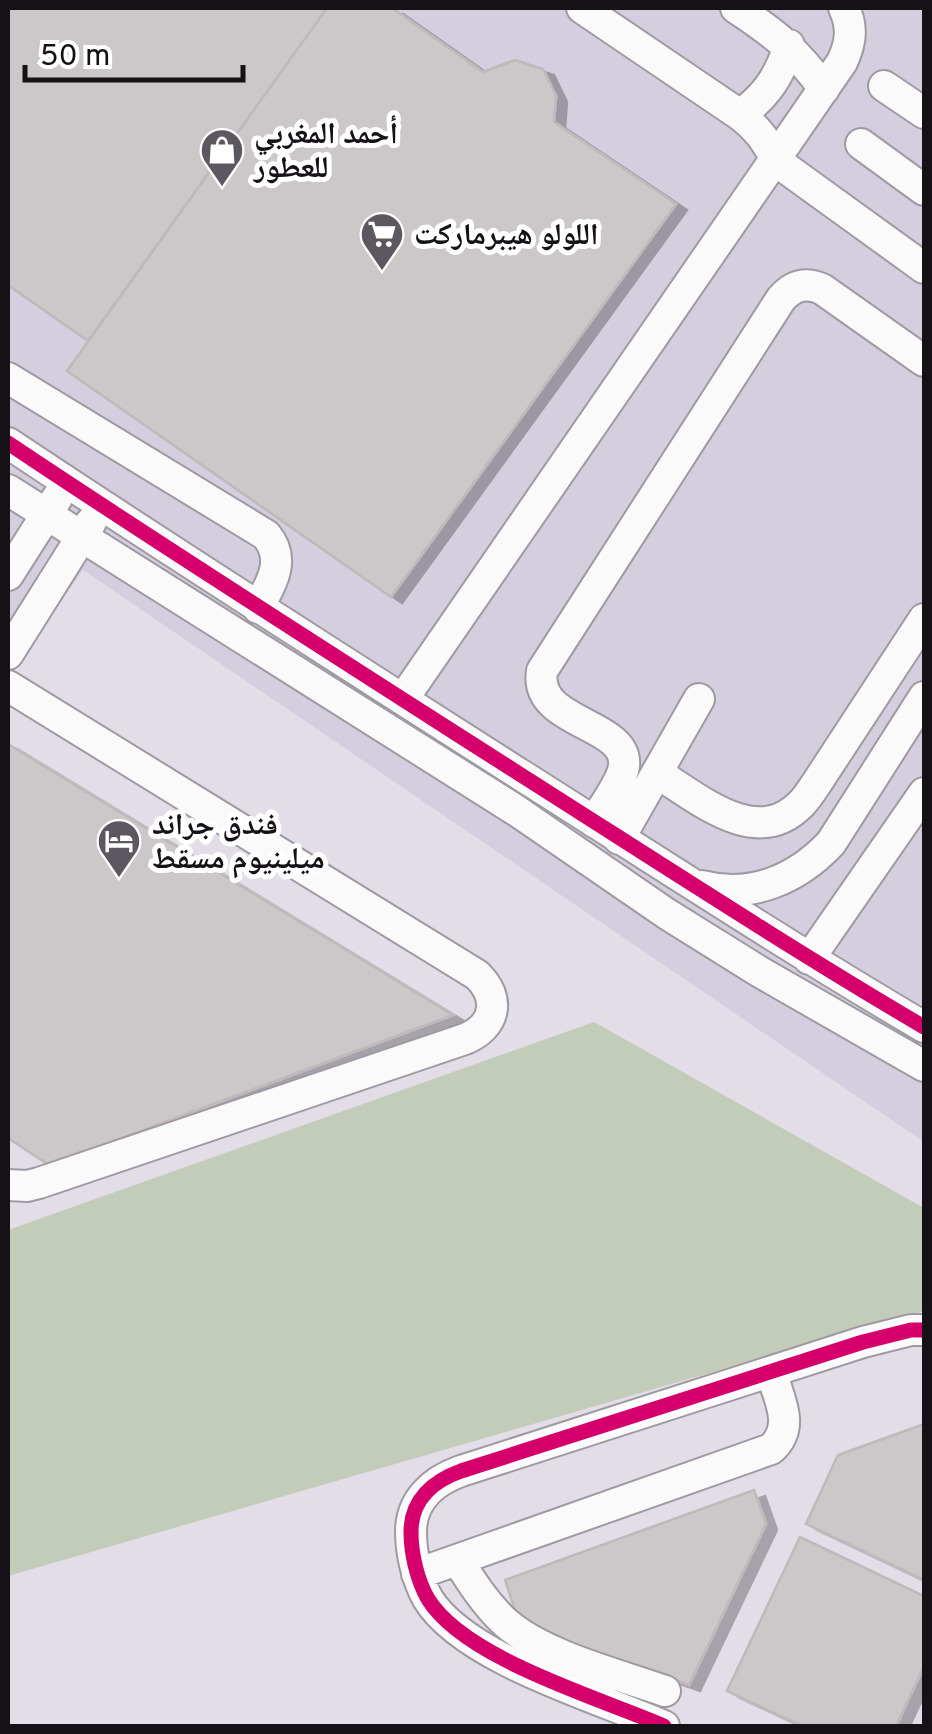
<svg xmlns="http://www.w3.org/2000/svg" width="932" height="1734" viewBox="0 0 932 1734" font-family="Overpass,'Noto Naskh Arabic',sans-serif">
<style>
.commercial{fill:#d4cede}
.green{fill:#c2ccb9}
.building{fill:#ccc7c9;stroke:#bfb9ba;stroke-width:2.5;filter:url(#shadow)}
.lines{fill:none;stroke-linecap:round;stroke-linejoin:round}
.minor-casing{stroke:#9f9aa2;stroke-width:34}
.minor{stroke:#fbfafb;stroke-width:30}
.cycleway-casing{stroke:#fff;stroke-width:21}
.cycleway{stroke:#d6006c;stroke-width:15}
.labels{text-anchor:middle;stroke-width:10;stroke-linejoin:round;paint-order:stroke}
.poi-label{font-size:30px;font-weight:bold;fill:#151117;stroke:#fff;text-anchor:start}
</style>
<defs>
<filter id="shadow"><feDropShadow dx="11" dy="6" stdDeviation="0" flood-color="#0004"/></filter>
</defs>
<rect width="100%" height="100%" fill="#e3dde7"/>
<path class="commercial" d="M8,8H924V1142L83,570L8,677Z"/>
<path class="green" d="M594,1022L924,1208V1311L8,1576V1230Z"/>
<path class="building" d="M8,8H327L88,341L8,285Z
M327,8H392L483,72L515,60L543,69L556,96L554,122L676,204L391,597L67,371Z
M8,744L453,1015L49,1165L8,1138Z
M924,1424V1580L806,1524L838,1455Z
M754,1490L766,1524L689,1685L520,1625L505,1580Z
M800,1537L924,1596V1666L896,1726H802L727,1691Z"/>
<g class="lines">
<g class="minor-casing">
<path id="minor" d="M582,8L740,115C757,128 767,141 776,161L924,268
M736,8C774,33 797,51 824,89
M884,86L924,113
M740,115C766,96 780,76 789,45
M861,144L924,190
M8,378L266,535C287,560 271,583 258,608
M8,443C177,556 349,665 521,775C655,860 788,947 924,1027
M8,490L517,811L667,914L760,972L924,1066
M8,575L57,498
M8,654L91,522
M8,686L477,975C501,998 496,1026 465,1039L39,1183L27,1186L8,1185
M403,699L842,62C851,43 853,27 844,8
M657,773C698,798 756,850 801,804C808,797 814,787 820,778L924,619
M594,822C602,808 622,782 624,766C629,722 533,725 542,671L781,299C793,285 806,282 822,289L924,361
M619,839L699,699
M702,886C752,899 797,879 831,843L924,697
M809,959L924,793
M458,1560C471,1582 486,1605 506,1623C544,1656 617,1674 665,1691
M417,1574L771,1449C796,1427 779,1399 771,1372
M664,1726C600,1698 465,1659 428,1599C417,1580 411,1553 411,1532C411,1500 433,1481 461,1471L863,1342L911,1330H924"/>
</g>
<use href="#minor" class="minor"/>
<g class="cycleway-casing">
<path id="cycleway" d="M8,443C177,556 349,665 521,775C655,860 788,947 924,1027
M664,1726C600,1698 465,1659 428,1599C417,1580 411,1553 411,1532C411,1500 433,1481 461,1471L863,1342L911,1330H924"/>
</g>
<use href="#cycleway" class="cycleway"/>
</g>
<defs>
<g id="shop-pin" transform="scale(2.25)"><path d="M0 17L-7.5 6A9.5 9.5 0 1 1 7.5 6Z" fill="#5d5860" stroke="#fff"/><path d="M-5-2.5h2.3a2.7 3.5 0 0 1 5.4 0H5L5.5 6h-11ZM-1.5-2.5h3a1.5 2.3 0 0 0-3 0Z" fill="#fff"/></g>
<g id="supermarket-pin" transform="scale(2.25)"><path d="M0 17L-7.5 6A9.5 9.5 0 1 1 7.5 6Z" fill="#5d5860" stroke="#fff"/><path d="M-6-5.5h2.5l.6 2H6L4.5 2H-2.5L-4.4-4H-6ZM-1.5 3.2a1.3 1.3 0 1 0 .1 0ZM3 3.2a1.3 1.3 0 1 0 .1 0Z" fill="#fff"/></g>
<g id="hotel-pin" transform="scale(2.25)"><path d="M0 17L-7.5 6A9.5 9.5 0 1 1 7.5 6Z" fill="#5d5860" stroke="#fff"/><path d="M-6-4.5h1.5V1H6V5H4.5V3h-9V5H-6ZM-4 0a1.8 1.8 0 1 1 3.6 0ZM.5 0V-2.5h3Q6-2.5 6 0Z" fill="#fff"/></g>
</defs>
<g fill-rule="evenodd">
<use href="#shop-pin" x="222" y="150"/>
<use href="#supermarket-pin" x="382" y="234"/>
<use href="#hotel-pin" x="119" y="841"/>
</g>
<g class="labels">
<g class="poi-label">
<text x="254" y="143">أحمد المغربي<tspan x="254" dy="34">للعطور</tspan></text>
<text x="414" y="244">اللولو هيبرماركت</text>
<text x="152" y="834">فندق جراند<tspan x="152" dy="34">ميلينيوم مسقط</tspan></text>
</g>
</g>
<rect width="932" height="1734" fill="none" stroke="#151117" stroke-width="20"/>
<path d="M25 65v15h218v-15" fill="none" stroke="#151117" stroke-width="5"/>
<text x="40" y="65" font-size="30" fill="#151117" stroke="#ffffff" stroke-width="8" paint-order="stroke">50 m</text>
</svg>
